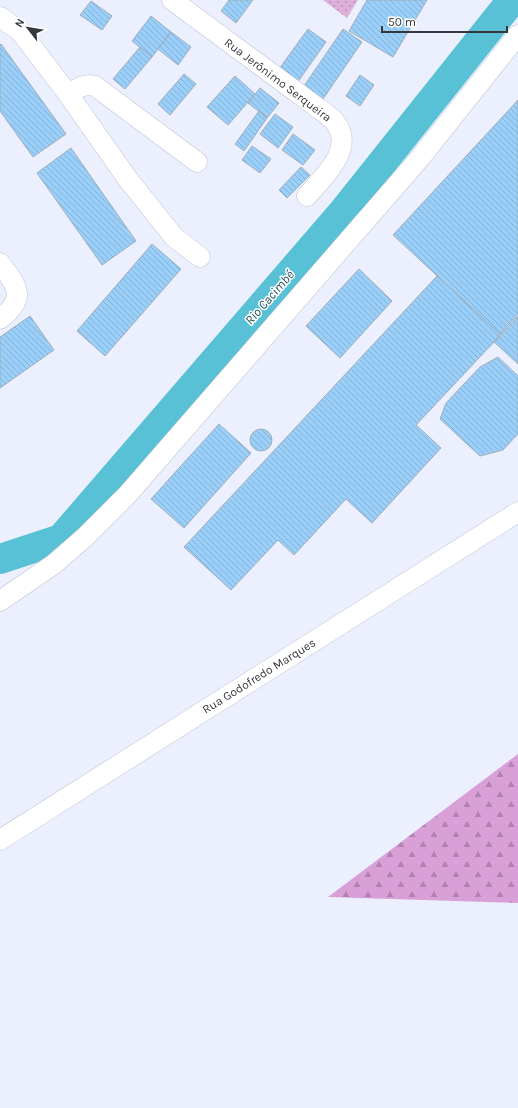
<svg xmlns="http://www.w3.org/2000/svg" width="518" height="1108" viewBox="0 0 518 1108" font-family="Karla,sans-serif">
<style>
.forest{fill:url(#forest-firs)}
.park{fill:url(#park-dots)}
.lines{fill:none;stroke-linecap:round;stroke-linejoin:round}
.river{stroke:#58c1d5;stroke-width:30}
.building{fill:url(#building-back-hatch);stroke:#a2aeb8}
.minor-casing{stroke:#bec3d0;stroke-width:21}
.minor{stroke:#fff;stroke-width:20}
.labels{text-anchor:middle;stroke-width:3;stroke-linejoin:round;paint-order:stroke}
.street-label{font-size:12px;fill:#35373c;stroke:#fff}
.water-label{font-size:13px;font-style:italic;fill:#24515b;stroke:#fff}
</style>
<defs>
<pattern id="forest-firs" width="22" height="20" patternUnits="userSpaceOnUse"><rect width="22" height="20" fill="#d99fd7"/><path d="M5 1l3.5 6h-7zM16 11l3.5 6h-7z" fill="#b182b0"/></pattern>
<pattern id="park-dots" width="8" height="8" patternUnits="userSpaceOnUse"><rect width="8" height="8" fill="#deb0dc"/><path d="M2 2h.1M6 6h.1" fill="none" stroke="#b590b4" stroke-width="1.8" stroke-linecap="round"/></pattern>
<pattern id="building-back-hatch" width="6" height="6" patternUnits="userSpaceOnUse"><rect width="6" height="6" fill="#99cff8"/><path d="M-1 5l2 2M0 0l6 6M5-1l2 2" fill="none" stroke="#84b2d6"/></pattern>
</defs>
<rect width="100%" height="100%" fill="#ecf0fe"/>
<path class="forest" d="M518,754V903L328,897Z"/>
<path class="park" d="M323,0H358L347,18Z"/>
<g class="lines">
<path class="river" d="M0,559L61,539L343,212L512,0"/>
</g>
<path class="building" d="M229,0H253L236,23L221,11Z
M367,0H427L393,57L349,31Z
M91,1L112,16L102,30L80,15Z
M151,16L171,32L152,57L132,41Z
M308,29L326,42L297,83L279,69Z
M343,29L362,42L323,99L304,86Z
M171,32L191,47L178,65L158,49Z
M1,44L66,134L33,157L0,111V45Z
M140,47L152,57L125,89L113,79Z
M184,74L196,84L170,115L158,104Z
M360,75L374,85L360,106L346,96Z
M235,76L255,94L228,125L207,107Z
M260,88L279,103L267,118L248,103Z
M518,100V314L500,334L393,235Z
M259,111L267,118L244,151L235,144Z
M275,114L293,127L278,148L260,134Z
M293,134L315,150L303,165L282,150Z
M252,146L271,159L260,173L242,160Z
M71,148L136,241L102,265L37,173Z
M301,167L310,175L287,198L279,190Z
M152,244L181,269L105,356L77,331Z
M359,269L392,301L340,358L306,326Z
M437,276L500,334L494,342L416,425L441,448L372,523L346,499L294,555L278,540L231,590L184,547Z
M30,316L54,350L0,388V337Z
M518,316V364L494,342Z
M498,357L518,376V434L503,450L480,456L440,419L446,403L480,367Z
M219,424L251,453L184,528L151,499Z
M250 440a11 11 0 1 1 22 0a11 11 0 1 1-22 0Z"/>
<g class="lines">
<g class="minor-casing">
<path id="minor" d="M172,0L314,105C320,110 330,116 335,122C356,149 323,177 307,196
M0,17L20,31L68,94L127,178L174,237L200,257
M68,94C76,89 84,83 95,86L197,162
M0,263C17,287 28,297 0,319
M0,601L54,564L85,537L128,494L420,158L518,35
M0,840L518,512"/>
</g>
<use href="#minor" class="minor"/>
</g>
<g class="labels">
<g class="street-label">
<text transform="translate(278 80) rotate(37)" y="4">Rua Jerônimo Serqueira</text>
<text transform="translate(259 676) rotate(-32)" y="4">Rua Godofredo Marques</text>
</g>
<g class="water-label">
<text transform="translate(269 297) rotate(-49)" y="5">Rio Cacimbé</text>
</g>
</g>
<g transform="translate(28 28) rotate(301)" stroke="#ffffff" stroke-width="3" paint-order="stroke">
<path d="M0-3L7 15L0 10L-7 15Z" fill="#35373c"/>
<text y="-6" font-size="11" font-weight="bold" text-anchor="middle" fill="#35373c">N</text>
</g>
<path d="M382 26v6h125v-6" fill="none" stroke="#35373c" stroke-width="2"/>
<text x="388" y="26" font-size="12" fill="#35373c" stroke="#ffffff" stroke-width="3" paint-order="stroke">50 m</text>
</svg>
